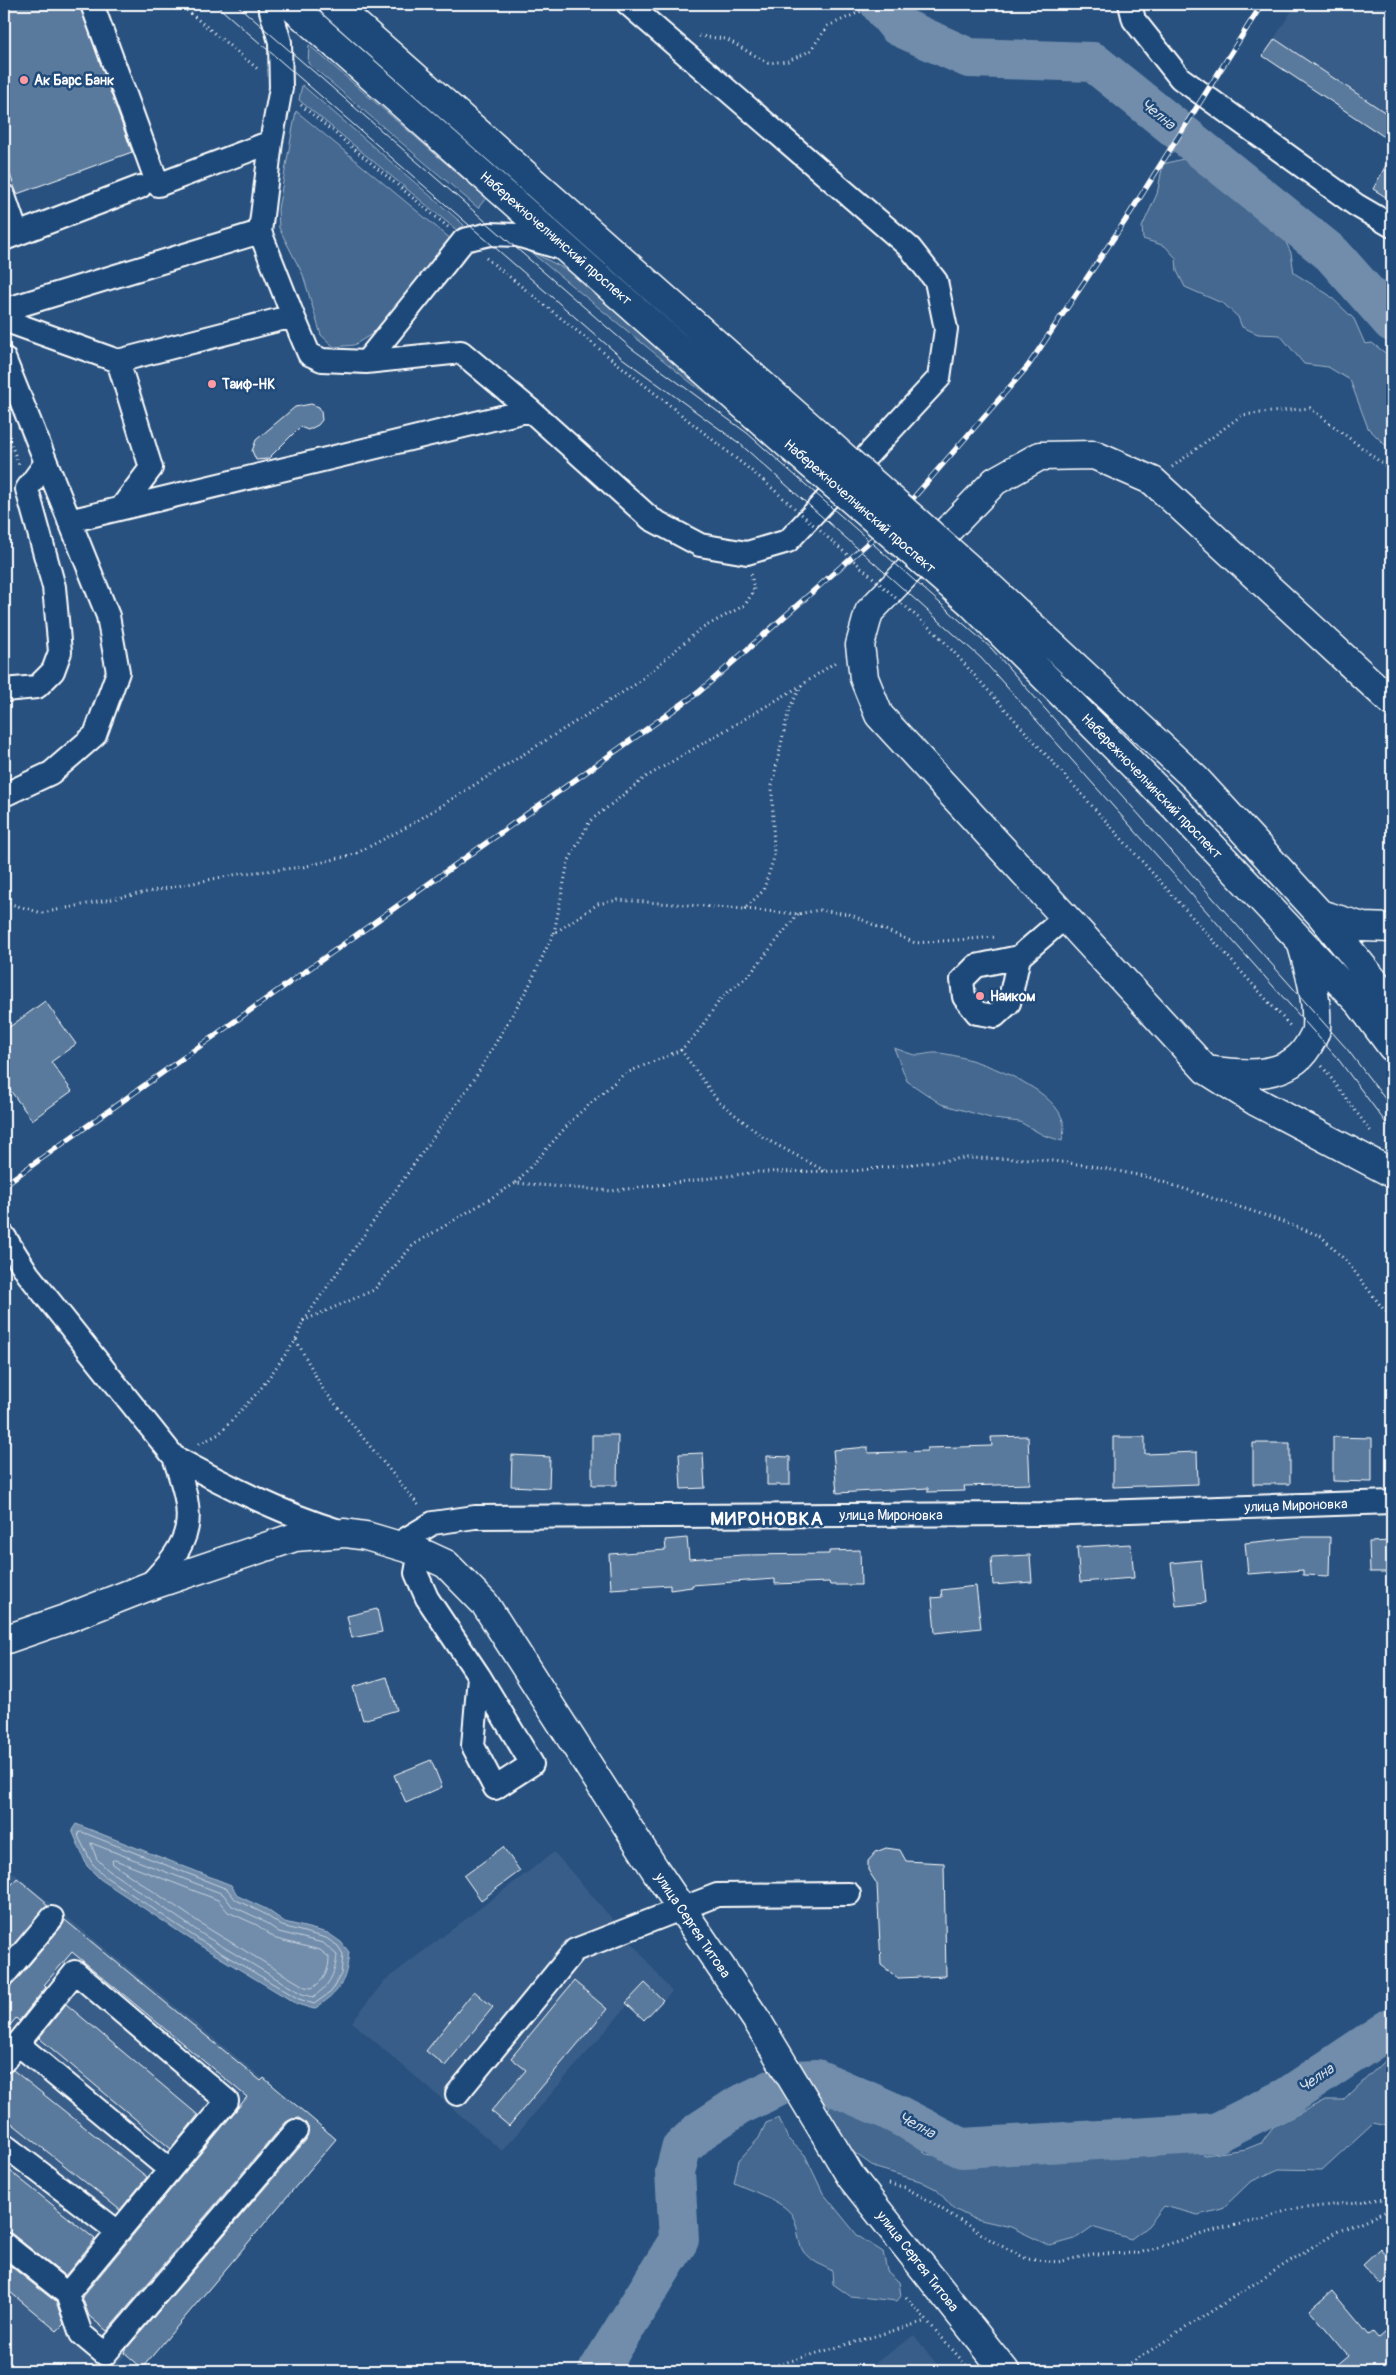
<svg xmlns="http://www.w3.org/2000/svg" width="1396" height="2375" viewBox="0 0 1396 2375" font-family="Pangolin,sans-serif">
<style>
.built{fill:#375d88}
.green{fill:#446890;stroke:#a2b4c8}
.water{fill:#718dab;stroke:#aabbcd}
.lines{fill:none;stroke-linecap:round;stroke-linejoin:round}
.shore{stroke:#c6d1dd;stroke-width:1}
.river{stroke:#718dab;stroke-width:40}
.building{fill:#5a7a9d;stroke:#fff}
.minor-casing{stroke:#fff;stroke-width:26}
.major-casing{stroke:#fff;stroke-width:31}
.path{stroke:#fff;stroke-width:3;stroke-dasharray:1 4;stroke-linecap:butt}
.minor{stroke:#1f4a7a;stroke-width:22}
.major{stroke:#1f4a7a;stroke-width:28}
.tram{stroke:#fff;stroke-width:1}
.rail-casing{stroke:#fff;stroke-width:5.5}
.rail{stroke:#1f4a7a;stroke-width:4;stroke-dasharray:11;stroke-linecap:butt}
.major-bridge-casing{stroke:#fff;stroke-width:31;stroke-linecap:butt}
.path-bridge{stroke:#fff;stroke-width:3;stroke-dasharray:1 4;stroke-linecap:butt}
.major-bridge{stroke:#1f4a7a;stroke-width:28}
.poi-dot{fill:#ff9aa2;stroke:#1f4a7a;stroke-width:2}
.labels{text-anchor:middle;stroke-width:5;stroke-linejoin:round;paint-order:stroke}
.poi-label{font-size:14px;font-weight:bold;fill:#fff;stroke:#1f4a7a;text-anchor:start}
.street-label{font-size:14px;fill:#fff;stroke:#1f4a7a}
.water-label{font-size:15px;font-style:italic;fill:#d4dde6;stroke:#1f4a7a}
.district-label{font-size:19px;font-weight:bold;letter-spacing:1px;fill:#fff;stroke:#1f4a7a}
</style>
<rect width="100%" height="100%" fill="#28517f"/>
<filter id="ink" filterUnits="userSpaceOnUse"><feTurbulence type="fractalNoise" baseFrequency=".02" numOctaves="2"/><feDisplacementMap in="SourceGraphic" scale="10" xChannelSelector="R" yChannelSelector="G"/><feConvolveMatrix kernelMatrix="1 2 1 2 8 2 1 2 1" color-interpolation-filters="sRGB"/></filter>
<g filter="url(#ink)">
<path class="built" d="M1296,4H1392V142L1263,56Z
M554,1852L622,1930L672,1992L644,2020L628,2005L502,2151L352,2022L384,1981Z
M4,1865L320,2126L112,2371H4Z
M914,2335L942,2371H864Z"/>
<path class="green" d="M309,45L486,198L478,208L308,63Z
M302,85L464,225L459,232L299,100Z
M296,111L452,240L372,334L354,345L334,347L321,335L303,275L279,228L278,209Z
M1187,158L1253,215L1283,236L1291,253L1294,273L1329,295L1354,319L1365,344L1372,343L1392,358V452L1368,428L1350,380L1328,367L1304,364L1280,335L1258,334L1242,327L1238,317L1224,304L1185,287L1177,271L1176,258L1165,246L1143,239L1142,227L1157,194L1163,164Z
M528,250L575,274L785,453L690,382Z
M894,1048C901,1050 913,1056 920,1055C932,1053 934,1052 946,1054C978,1059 1050,1086 1062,1118C1065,1126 1064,1132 1062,1141L1043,1135L1020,1122L994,1119L941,1104L907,1081Z
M1392,2056V2127L1373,2123L1322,2170L1279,2169L1250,2182L1222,2209L1198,2215L1164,2206L1148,2226L1131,2239L1092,2227L1075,2239L1050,2246L1011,2227L972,2218L954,2209L936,2189L920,2181L876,2168L843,2145L824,2123L830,2104L845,2108L912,2139L926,2154L944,2157L956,2162L1013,2157H1098L1187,2144L1205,2155L1246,2149L1261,2143L1273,2127L1304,2111L1325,2100H1344L1382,2063Z
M779,2118L788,2139L805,2155L823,2193L858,2236L883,2252L887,2271L899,2282L901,2296L897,2301L850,2296L833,2284L832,2271C823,2266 809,2260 803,2251C797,2241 799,2226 792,2215C783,2201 749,2190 734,2183L739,2160L759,2138L766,2123Z"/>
<path class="water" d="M76,1824L231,1885L238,1896L266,1909L285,1922L328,1933L341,1942L349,1952C346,1983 340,1992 314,2009L297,2004L199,1945L100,1879L87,1866L72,1830Z"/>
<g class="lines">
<path class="shore" d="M82,1832L227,1889L236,1900L263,1913L282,1926L326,1938L338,1946L343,1954L341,1974L331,1992L314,2004L299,1999L201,1941L103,1875L92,1863L79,1838L78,1833Z
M91,1843L223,1894L232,1906L260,1919L279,1932L323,1943L337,1955C335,1975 329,1986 313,1997L302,1994L205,1936L108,1870L97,1859Z
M115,1860L218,1900L228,1912L257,1925L276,1939L320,1950L329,1957C329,1971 324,1981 312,1988L305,1987L209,1929L113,1864L112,1861Z"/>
<path class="river" d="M880,4L898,26L969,58L1093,62L1332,254L1392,322
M598,2371L679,2240L675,2172L681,2149L700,2131L738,2106L792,2080L817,2079L886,2109L962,2148L1216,2133L1286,2098L1392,2027"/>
</g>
<path class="building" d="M4,4H79L132,152L17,194L4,158Z
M1275,39L1392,117V142L1263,56Z
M1392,154V201L1373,189Z
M311,404L319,407L321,411L322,420L318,425L308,430L300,427L268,459L256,460L252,451L256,440L295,407Z
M45,1001L76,1044L51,1062L72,1091L32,1120L4,1082V1031Z
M592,1435H618L617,1485H592Z
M1028,1436L1030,1484L964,1486L965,1491L928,1492V1488L837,1493L833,1450L868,1447V1453L927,1451V1448L992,1446L991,1437Z
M1113,1437H1145V1454L1197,1452L1198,1484L1113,1487Z
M1333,1437L1372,1438V1482L1333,1481Z
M1253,1443H1290V1484H1253Z
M703,1453L705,1488L681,1489L679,1454Z
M512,1455L550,1457L549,1488L511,1486Z
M767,1456L790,1457V1485H767Z
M1304,1537H1330L1329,1576L1303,1575V1570L1248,1574L1245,1543Z
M687,1538L689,1559L742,1555L829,1554V1551L860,1550L861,1585H830L829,1582L775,1584V1579L692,1585V1587L670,1590V1585L611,1589L609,1554L666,1550L665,1540Z
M1392,1541V1572H1370L1369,1542Z
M1131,1544L1134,1578L1080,1582L1077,1547Z
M1030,1555L1032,1582L993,1585L991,1557Z
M1201,1560L1205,1603L1176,1606L1171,1563Z
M976,1586L981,1628L935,1633L932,1598L942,1597L941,1590Z
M377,1609L382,1632L352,1638L347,1616Z
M387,1677L397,1710L363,1720L353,1687Z
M431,1760L442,1787L406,1803L394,1775Z
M503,1847L520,1871L481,1900L464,1876Z
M886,1848L900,1850L906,1861L944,1863L946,1976L898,1978L881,1965L877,1884L868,1870V1861L876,1852Z
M17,1878L46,1902L44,1903L48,1906L4,1955V1894Z
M65,1920L261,2081L264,2078L336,2139L142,2368L125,2353L127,2348L306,2140L308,2127L299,2118L292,2119L286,2122L107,2331L89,2316L82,2297L247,2097L72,1952L44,1985L46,1987L19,2021L16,2018L4,2033V1988L14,1983L62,1926Z
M574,1981L607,2009L509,2126L491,2111L526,2070L511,2058Z
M645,1983L663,2000L644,2020L626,2003Z
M474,1991L493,2007L445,2066L426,2051Z
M66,2004L198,2115L171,2149L39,2038Z
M13,2070L147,2177L120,2210L4,2117V2074Z
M4,2166L95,2239L65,2276L12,2234L4,2231Z
M1380,2248L1392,2262V2274L1381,2285L1362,2265Z
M4,2261L56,2302L64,2324L57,2331L4,2287Z
M1332,2291L1369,2335L1373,2332L1378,2338L1392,2326V2371H1329L1348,2355L1310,2310Z"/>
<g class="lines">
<g class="minor-casing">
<path id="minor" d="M92,4L158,185L271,142
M1130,4L1134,20L1180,78L1356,205L1392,226
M4,196L17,234
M4,239L140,187
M4,310L260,232
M293,316L309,354L322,360L366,362L464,240L490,234L517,235L564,249
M4,320L118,361L293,316L260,232L271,142L281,88L280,42L269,4
M4,358L108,616L118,672L95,735L51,773L4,795
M118,361L151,468L121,508
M366,362L461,352L530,410
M69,521L530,410L651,519L700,545L747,553L788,541L939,378L946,329L936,281L910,248L628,4
M4,690L37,687L53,671L60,652L54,587L27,489L45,464
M1019,957L1009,1003L995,1016L977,1013L964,997L962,980L976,966L1019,957L1064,918
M4,1236L28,1274L174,1457C196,1521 195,1538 147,1587
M174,1457C227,1486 281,1513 339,1531
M396,1545L433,1523L475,1517L1041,1514L1392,1502
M420,1552L416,1573L427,1598L479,1676L473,1746L495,1788L532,1764L479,1676
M4,1975L52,1918
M18,2044L170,2170
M4,2061L75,1972L227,2101L67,2294L4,2244
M457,2094L575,1950L717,1895L849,1894
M4,2145L118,2232
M67,2294L81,2334L105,2354L296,2131"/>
</g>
<g class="major-casing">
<path id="major" d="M289,4L792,448
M333,4L810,427
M987,584L1196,779L1320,914L1392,1003
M971,603L1174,806L1360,1004L1392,1047
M1392,702L1153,481L1094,455L1040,456L995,481L869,612L860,645L864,678L879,715L1206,1070L1255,1101L1392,1173
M1320,914L1363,927L1392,928
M1213,1071C1245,1075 1288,1079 1308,1046C1311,1041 1315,1035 1316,1029C1318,1000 1310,973 1302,945
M4,1640L65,1619L147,1587L295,1537L345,1533L366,1536L420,1552L446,1564L485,1604L656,1871L758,2022L851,2177L1005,2371"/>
</g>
<path class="path" d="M179,4L259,70
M699,36L726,39L768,63L788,61L810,51L828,26L862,11L868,4
M301,105L448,227
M486,258L764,481
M4,426L19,465
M1172,467L1242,415L1310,408L1392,471
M941,638L1292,1028
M4,902L42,913L238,874L303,867L355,854L407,827L636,684L699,630L745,605L754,590L751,573
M745,909L798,914L819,910L849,914L915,943L996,937
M798,914L750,974L722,997L697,1033L681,1050L718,1101L764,1138L825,1171
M554,933L568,862L590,821L646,777L802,685L837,661
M1322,1066L1372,1133
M516,1183L575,1117L624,1074L681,1050
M303,1321L374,1290L413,1245L516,1183L611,1191L758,1172L854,1171L964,1158L1037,1159L1092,1166L1148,1177L1264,1215L1321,1236L1348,1263L1384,1310L1392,1315
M296,1340L323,1389L420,1507
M199,1444L219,1434L259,1391L296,1340L303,1321L475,1078L529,986L553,934L598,904L618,900L744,909L763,891L774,858L772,785L789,709L802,685
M889,2184L904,2187L926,2199L994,2242L1027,2259L1058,2262L1094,2254L1139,2253L1222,2228L1264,2219L1288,2210L1392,2198
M906,2297L966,2365
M765,2371L767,2368L926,2321
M1118,2371L1334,2233L1392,2209"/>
<use href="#minor" class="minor"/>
<use href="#major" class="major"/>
<path class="tram" d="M215,4L622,358L739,443L981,658L1338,1059L1392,1131
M236,4L631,348L747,433L991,648L1347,1049L1392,1108"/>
<g class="rail-casing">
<path id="rail" d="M4,1185L699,692L895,519L1028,366L1125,221L1262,4"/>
</g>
<use href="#rail" class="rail"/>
<g class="major-bridge-casing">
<path id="major-bridge" d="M810,427L987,584
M792,448L971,603"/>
</g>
<path class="path-bridge" d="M764,481L941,638"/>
<use href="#major-bridge" class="major-bridge"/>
</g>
</g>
<g class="poi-dot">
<circle cx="24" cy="80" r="5"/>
<circle cx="212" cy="384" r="5"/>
<circle cx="980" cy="996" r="5"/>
</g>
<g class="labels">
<g class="poi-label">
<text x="34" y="85">Ак Барс Банк</text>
<text x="222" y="389">Таиф-НК</text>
<text x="990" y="1001">Наиком</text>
</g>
<g class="street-label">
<text transform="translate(556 238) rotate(41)" y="5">Набережночелнинский проспект</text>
<text transform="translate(860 506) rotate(41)" y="5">Набережночелнинский проспект</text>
<text transform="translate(1152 786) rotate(46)" y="5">Набережночелнинский проспект</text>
<text transform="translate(1296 1505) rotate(-2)" y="5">улица Мироновка</text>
<text x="891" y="1520">улица Мироновка</text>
<text transform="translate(693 1925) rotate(56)" y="5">улица Сергея Титова</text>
<text transform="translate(918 2261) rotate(52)" y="5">улица Сергея Титова</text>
</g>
<g class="water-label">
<text transform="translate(1158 114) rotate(39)" y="5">Челна</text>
<text transform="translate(1316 2078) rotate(-34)" y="5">Челна</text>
<text transform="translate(917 2125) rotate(28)" y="5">Челна</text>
</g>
<g class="district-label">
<text x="767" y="1525">МИРОНОВКА</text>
</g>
</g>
<rect width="1396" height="2375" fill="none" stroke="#1f4a7a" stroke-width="20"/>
<rect x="10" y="10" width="1376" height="2355" fill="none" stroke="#fff" stroke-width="2" filter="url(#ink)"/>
</svg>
